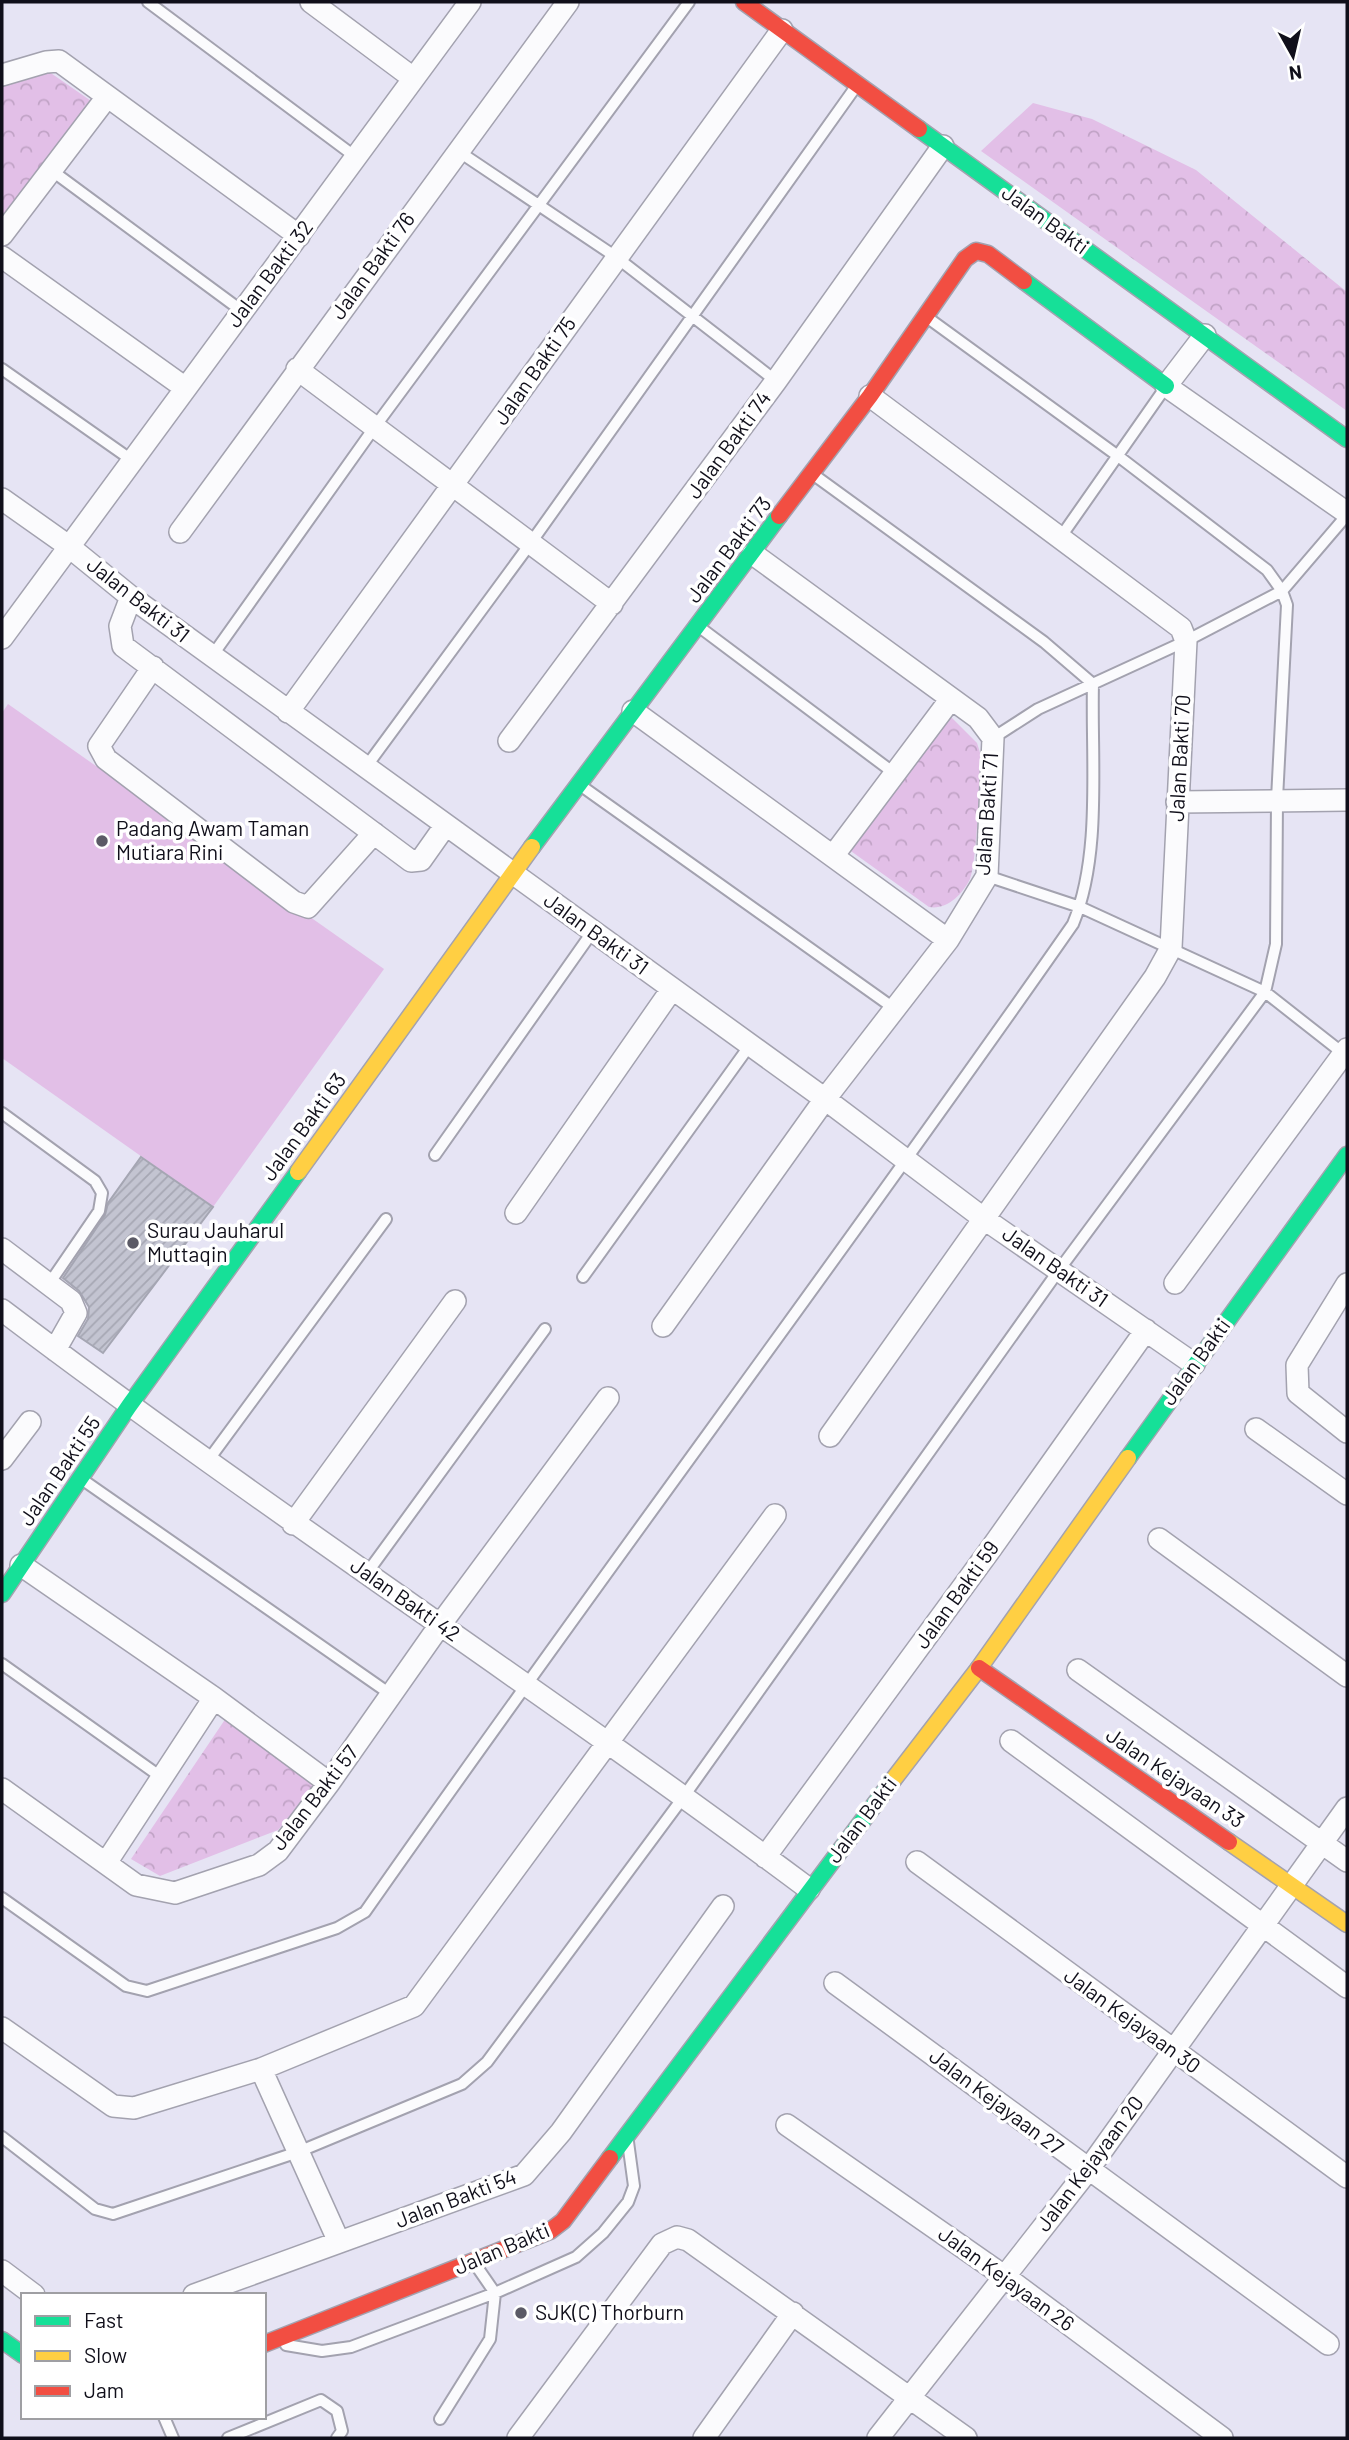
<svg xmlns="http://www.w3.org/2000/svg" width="1349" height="2440" viewBox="0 0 1349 2440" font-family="Barlow,sans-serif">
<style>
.park{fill:url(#park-crowns)}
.pitch{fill:#e2bfe7}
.building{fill:url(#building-hatch);stroke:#a5a6b3;stroke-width:2}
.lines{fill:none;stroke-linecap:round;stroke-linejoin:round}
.lane-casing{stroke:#a3a2af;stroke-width:14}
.street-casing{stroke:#a3a2af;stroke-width:24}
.fast-casing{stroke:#a3a2af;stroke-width:19}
.slow-casing{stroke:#a3a2af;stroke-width:19}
.jam-casing{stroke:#a3a2af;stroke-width:19}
.lane{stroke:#fbfbfd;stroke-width:10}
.street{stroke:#fbfbfd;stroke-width:21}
.fast{stroke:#16e098;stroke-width:16}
.slow{stroke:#ffcf43;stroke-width:16}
.jam{stroke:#f24e42;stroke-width:16}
.poi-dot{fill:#5b5a66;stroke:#fff;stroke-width:2.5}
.labels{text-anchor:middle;stroke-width:7;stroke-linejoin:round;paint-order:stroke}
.street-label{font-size:21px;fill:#100f1a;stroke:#fff}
.poi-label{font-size:21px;fill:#100f1a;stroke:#fff;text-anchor:start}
</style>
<defs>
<pattern id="park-crowns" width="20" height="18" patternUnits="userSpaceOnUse" patternTransform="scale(1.75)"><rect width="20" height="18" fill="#e2bfe7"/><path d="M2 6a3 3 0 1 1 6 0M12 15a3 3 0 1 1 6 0" fill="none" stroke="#c1a3c6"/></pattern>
<pattern id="building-hatch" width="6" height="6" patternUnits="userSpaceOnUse" patternTransform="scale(1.75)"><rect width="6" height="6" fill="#c3c4d1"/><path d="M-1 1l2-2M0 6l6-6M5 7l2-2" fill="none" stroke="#a6a7b3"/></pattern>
</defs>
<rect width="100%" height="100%" fill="#e6e4f4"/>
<path class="park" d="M45,69L94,103L2,222V83Z
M1033,103L1092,119L1196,170L1347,292V411L981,151Z
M949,715L977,743L982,759C979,782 977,862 970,879C962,895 947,910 929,907L848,849Z
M226,1718L316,1784L278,1830L160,1876L131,1859Z"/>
<path class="pitch" d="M8,704L384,969L213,1207L2,1058V713Z"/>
<path class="building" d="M141,1157L213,1207L103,1353L78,1336L88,1319L89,1307L79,1291L63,1278L105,1215L108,1203Z"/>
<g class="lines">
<g class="lane-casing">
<path id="lane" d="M148,2L357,158
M458,151L616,257L776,381
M51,170L242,311
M2,369L133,461
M1060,538L1165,388
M698,626L894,773
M212,656L374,428L689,2
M993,738L1038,709L1186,641L1282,591L1347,515
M366,767L530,544L857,85
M580,785L895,1009
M987,876L1080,907L1265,992L1344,1054
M2,1113L95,1181L102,1193L99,1211L49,1284
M435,1155L593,931
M583,1277L750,1045
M207,1462L386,1219
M83,1480L393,1696
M367,1573L545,1329
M2,1664L161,1777
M2,1898L126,1986L147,1991L337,1928L365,1912C597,1580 841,1257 1073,924C1102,854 1091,759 1093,684L1044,642L814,475
M2,2137L95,2209L113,2214L298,2152L462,2084L487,2062L682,1799L1059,1270L1265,992L1276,944L1277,799L1287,605L1282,591L1267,570L1118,456L928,318
M286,2345L322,2351L351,2347L495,2293L576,2257L603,2233L628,2202L634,2186L628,2142
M164,2417L173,2438
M440,2419L490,2339L495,2293L475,2264
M228,2438L321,2400L337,2411L342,2431L337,2438"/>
</g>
<g class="street-casing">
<path id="street" d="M311,2L413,78
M2,75L46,62L59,61L299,236
M2,235L107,97
M2,257L184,387
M1205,335L1166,386L1347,513
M297,369L612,604
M2,499L67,545L131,597L825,1099L983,1218L1194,1364
M180,532L568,2
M131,597L120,626L123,646L411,861L421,860L445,826
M2,638L470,2
M153,667L99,746L106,759L294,902L308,907L374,833
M633,711L948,940
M288,712L782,30
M509,741L776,381L943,146
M1177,802L1347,800
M833,856L950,700
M516,1213L672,989
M2,1249L71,1301L76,1313L55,1350
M1175,1283L1347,1049
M1347,1284L1297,1365L1298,1393L1347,1432
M2,1310C266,1510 544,1691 809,1889
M663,1326L825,1099L948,940L987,876L993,738L978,718L753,554
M1256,1429L1347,1494
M830,1436L1155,977L1171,948L1186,641L1181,628L870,396
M2,1459L30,1422
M293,1524L455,1301
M1159,1539L1347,1676
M21,1565L214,1698L329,1783
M1078,1670L1347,1861
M1011,1741L1347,1987
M2,1789L136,1885L175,1893L259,1865L278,1851L329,1783L440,1625L608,1398
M765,1857L990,1550L1146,1330
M917,1862L1347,2177
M106,1863L214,1698
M835,1983L1328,2344
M2,2028L113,2106L134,2108L261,2069L414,2006L775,1515
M261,2069L339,2242
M787,2125L1004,2276L1222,2438
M2,2271L34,2295
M194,2295L524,2175L561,2132L723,1906
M518,2438L662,2244L677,2237L688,2240L966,2438
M704,2438L793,2313
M878,2438L1088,2170L1347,1808"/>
</g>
<g class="fast-casing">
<path id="fast" d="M919,129L1347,439
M1024,281L1166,386
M532,847L779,516
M1128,1458L1347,1155
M2,1594L129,1406L298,1172
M610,2158L893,1780
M2,2340L23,2355"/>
</g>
<g class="slow-casing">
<path id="slow" d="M298,1172L532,847
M893,1780L979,1668L1128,1458
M1229,1842L1347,1924"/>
</g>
<g class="jam-casing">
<path id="jam" d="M744,2L919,129
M779,516L870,396L965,259L976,251L988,254L1024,281
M979,1668L1229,1842
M264,2344L550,2231L563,2221L610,2158"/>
</g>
<use href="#lane" class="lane"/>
<use href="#street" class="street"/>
<use href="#fast" class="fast"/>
<use href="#slow" class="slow"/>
<use href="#jam" class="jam"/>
</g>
<g class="poi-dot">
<circle cx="102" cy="841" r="7"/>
<circle cx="133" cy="1243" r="7"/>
<circle cx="521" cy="2313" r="7"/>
</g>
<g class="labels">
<g class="street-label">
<text transform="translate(1045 220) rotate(36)" y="7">Jalan Bakti</text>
<text transform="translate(373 266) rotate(-54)" y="7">Jalan Bakti 76</text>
<text transform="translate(270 274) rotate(-53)" y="7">Jalan Bakti 32</text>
<text transform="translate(535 371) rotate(-55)" y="7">Jalan Bakti 75</text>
<text transform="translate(729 445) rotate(-54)" y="7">Jalan Bakti 74</text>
<text transform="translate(729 550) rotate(-53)" y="7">Jalan Bakti 73</text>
<text transform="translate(138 600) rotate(38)" y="7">Jalan Bakti 31</text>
<text transform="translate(1180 758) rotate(-87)" y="7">Jalan Bakti 70</text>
<text transform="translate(987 814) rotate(-86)" y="7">Jalan Bakti 71</text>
<text transform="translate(596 934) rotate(36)" y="7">Jalan Bakti 31</text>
<text transform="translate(304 1127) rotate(-54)" y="7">Jalan Bakti 63</text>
<text transform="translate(1055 1267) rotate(35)" y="7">Jalan Bakti 31</text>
<text transform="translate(1196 1362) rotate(-54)" y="7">Jalan Bakti</text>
<text transform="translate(60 1471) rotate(-56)" y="7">Jalan Bakti 55</text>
<text transform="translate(957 1595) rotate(-54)" y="7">Jalan Bakti 59</text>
<text transform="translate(405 1600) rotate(35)" y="7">Jalan Bakti 42</text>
<text transform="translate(1175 1778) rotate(34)" y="7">Jalan Kejayaan 33</text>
<text transform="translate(315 1798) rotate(-52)" y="7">Jalan Bakti 57</text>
<text transform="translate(862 1820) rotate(-53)" y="7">Jalan Bakti</text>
<text transform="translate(1132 2021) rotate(36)" y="7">Jalan Kejayaan 30</text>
<text transform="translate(996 2102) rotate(37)" y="7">Jalan Kejayaan 27</text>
<text transform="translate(1090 2164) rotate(-53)" y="7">Jalan Kejayaan 20</text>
<text transform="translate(456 2199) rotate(-21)" y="7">Jalan Bakti 54</text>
<text transform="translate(502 2249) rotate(-23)" y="7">Jalan Bakti</text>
<text transform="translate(1006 2279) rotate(36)" y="7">Jalan Kejayaan 26</text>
</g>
<g class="poi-label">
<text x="116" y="836">Padang Awam Taman<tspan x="116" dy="24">Mutiara Rini</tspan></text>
<text x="147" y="1238">Surau Jauharul<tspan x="147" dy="24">Muttaqin</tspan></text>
<text x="535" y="2320">SJK(C) Thorburn</text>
</g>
</g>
<rect width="1349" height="2440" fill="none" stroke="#100f1a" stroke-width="7"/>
<rect x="21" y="2293" width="245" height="126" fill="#ffffff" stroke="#9f9fa3" stroke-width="2"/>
<rect x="35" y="2316" width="35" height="10" fill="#16e098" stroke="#9f9fa3" stroke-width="2"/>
<text x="84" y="2328" font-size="21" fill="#100f1a">Fast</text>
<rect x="35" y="2351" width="35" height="10" fill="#ffcf43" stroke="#9f9fa3" stroke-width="2"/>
<text x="84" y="2363" font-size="21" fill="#100f1a">Slow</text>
<rect x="35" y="2386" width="35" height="10" fill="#f24e42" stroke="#9f9fa3" stroke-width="2"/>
<text x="84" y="2398" font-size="21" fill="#100f1a">Jam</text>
<g transform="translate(1293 56) rotate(172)" stroke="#ffffff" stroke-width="5" paint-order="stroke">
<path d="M0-5L12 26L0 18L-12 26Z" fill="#100f1a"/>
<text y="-10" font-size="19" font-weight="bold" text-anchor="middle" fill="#100f1a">N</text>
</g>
</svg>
